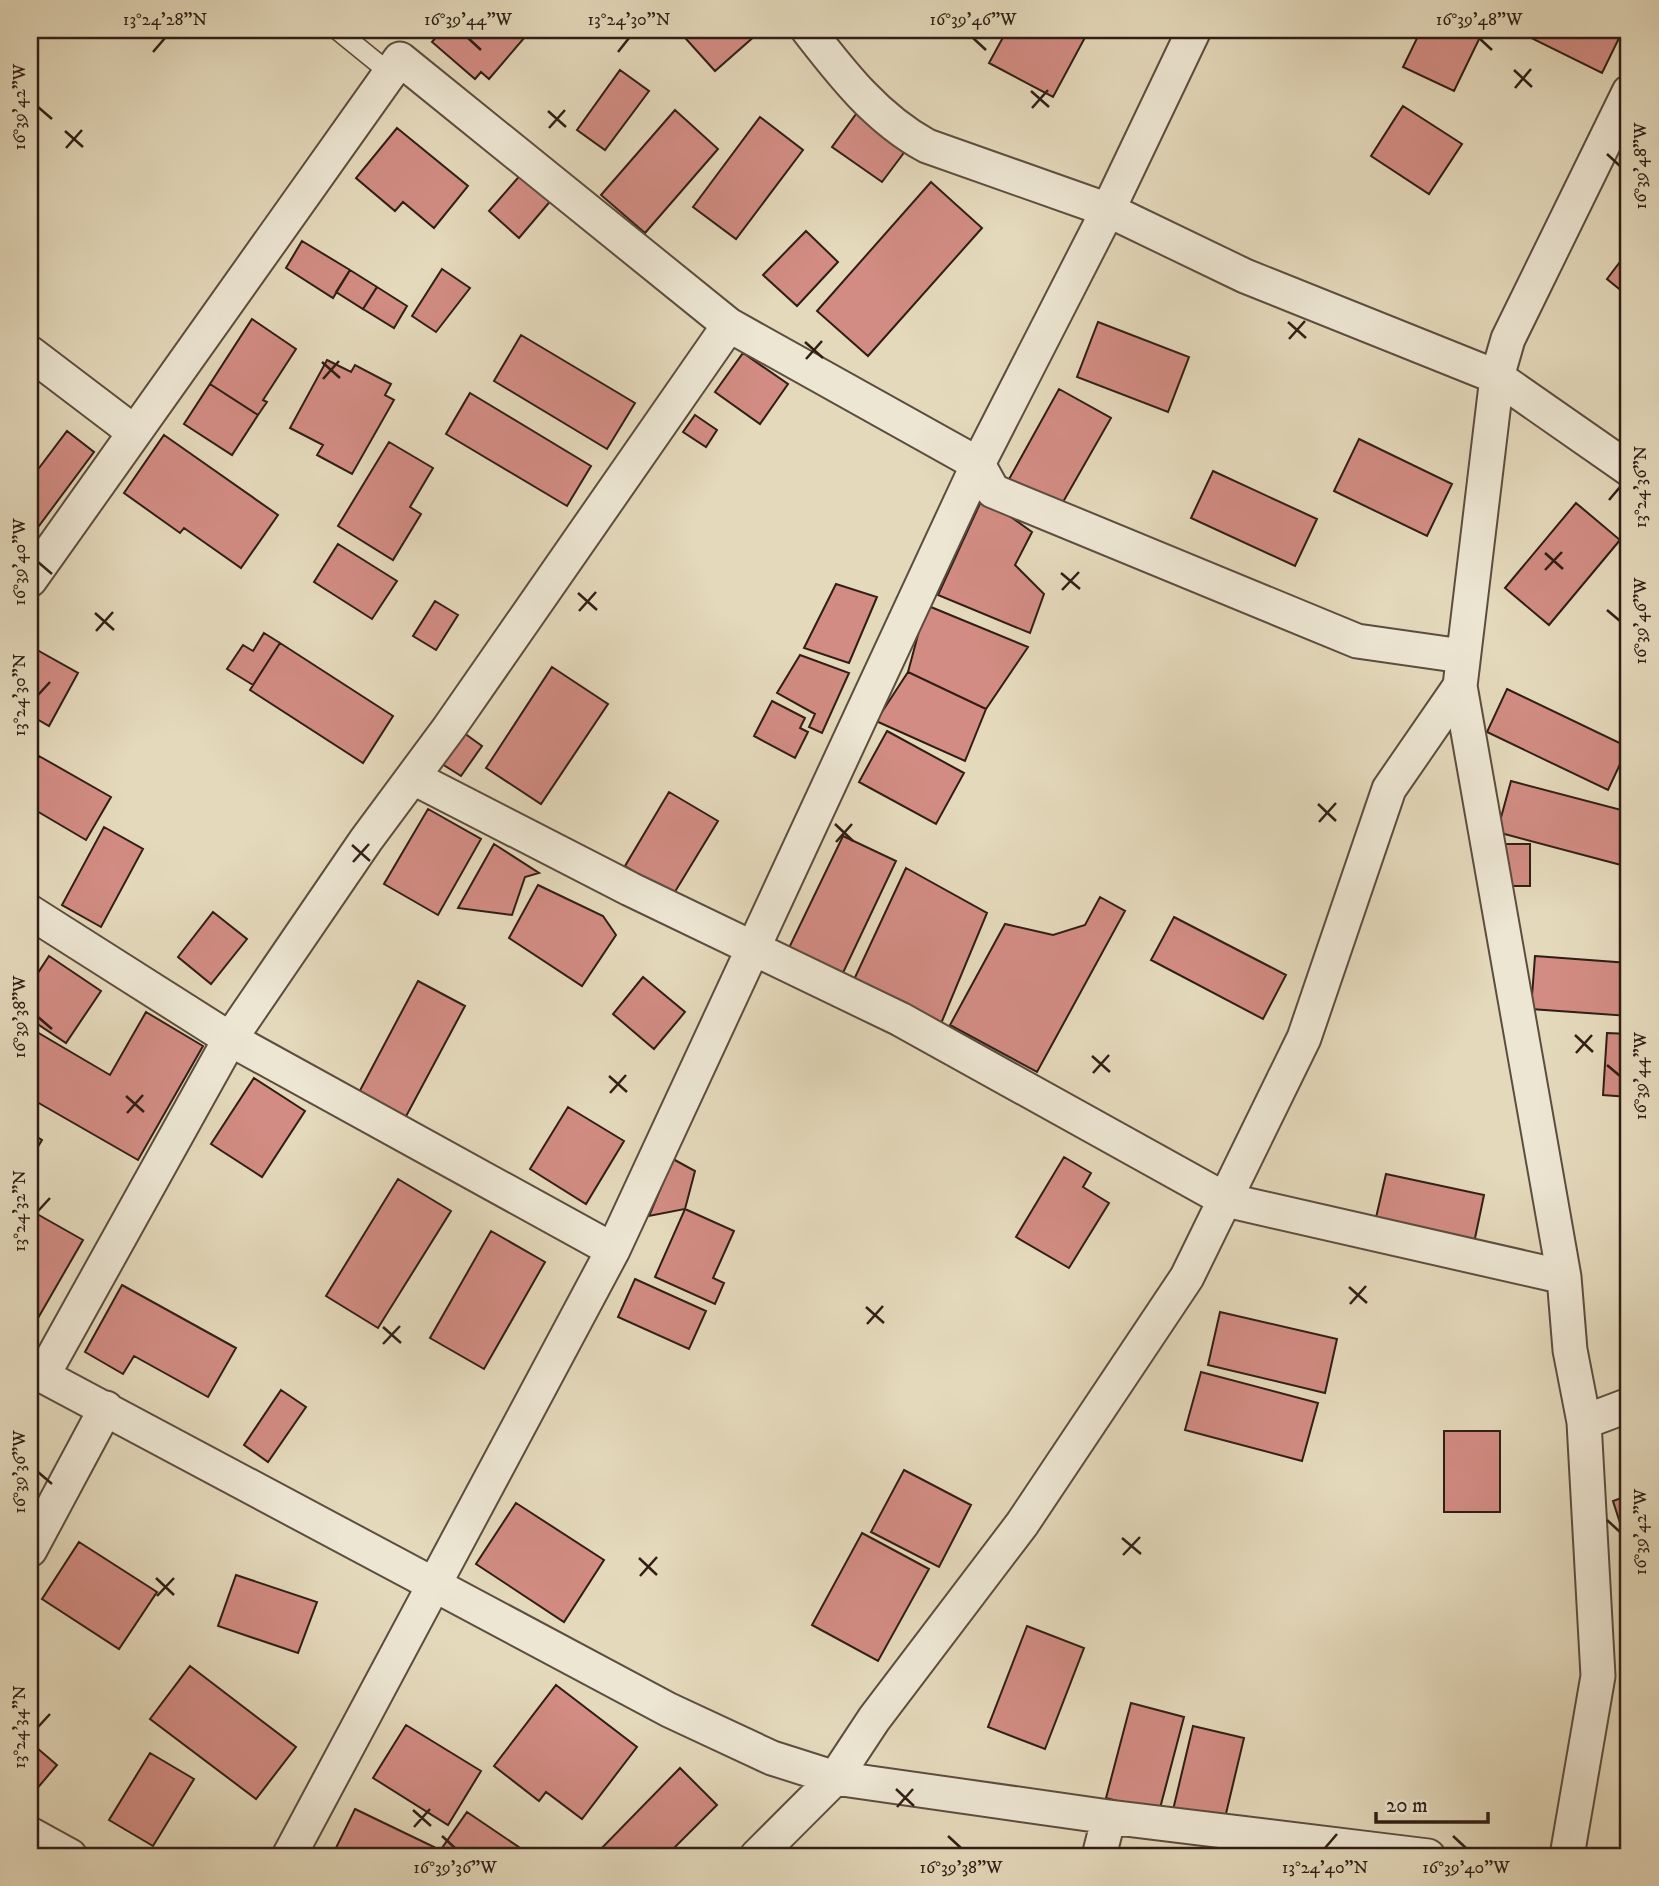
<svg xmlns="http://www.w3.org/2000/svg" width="1659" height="1886" viewBox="0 0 1659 1886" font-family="'IM FELL DW Pica',serif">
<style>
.building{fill:#d28c83;stroke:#301e16;stroke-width:2}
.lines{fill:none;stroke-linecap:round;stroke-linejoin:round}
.lane-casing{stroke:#5d4d3f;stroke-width:21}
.street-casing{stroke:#5d4d3f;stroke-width:37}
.lane{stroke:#ede6d3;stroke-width:18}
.street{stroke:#ede6d3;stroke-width:33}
.ticks{fill:none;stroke:#301e16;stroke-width:2.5}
.neatline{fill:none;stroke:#301e16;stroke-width:2.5}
.ticks-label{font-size:18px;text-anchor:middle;fill:#301e16}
</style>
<rect width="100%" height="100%" fill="#e4d9bb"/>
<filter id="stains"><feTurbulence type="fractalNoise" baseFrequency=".00286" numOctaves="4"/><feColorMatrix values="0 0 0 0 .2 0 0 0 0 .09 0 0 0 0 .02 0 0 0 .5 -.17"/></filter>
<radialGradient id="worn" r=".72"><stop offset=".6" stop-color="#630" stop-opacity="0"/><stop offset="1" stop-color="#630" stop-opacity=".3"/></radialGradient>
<path class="building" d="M442,30H531L489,79L481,72L475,79L432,42Z
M678,30H754L757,34L715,71Z
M1007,30H1089L1053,97L989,63Z
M1421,30L1483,31L1454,91L1403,67Z
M1515,30H1623L1602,73Z
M620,70L649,91L605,150L577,130Z
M1403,106L1462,144L1429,194L1371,156Z
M675,110L718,149L645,233L601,195Z
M859,110L909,146L882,182L832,147Z
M760,117L803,150L736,239L693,207Z
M397,128L468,186L434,228L403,202L395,211L356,178Z
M523,172L553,198L519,238L489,211Z
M931,182L982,228L868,356L817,311Z
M806,231L838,262L797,306L763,275Z
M302,241L350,270L333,298L286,268Z
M1629,250V297L1607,279Z
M442,269L470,288L436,332L412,316Z
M350,270L377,287L363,309L336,292Z
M377,287L407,306L394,328L363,309Z
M252,319L296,349L263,400L267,402L258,415L210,384Z
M1098,322L1189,357L1168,412L1077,377Z
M521,335L635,403L607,449L494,381Z
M743,353L788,384L760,424L715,392Z
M327,360L351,372L355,365L391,384L385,395L394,400L352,474L317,455L323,445L290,428Z
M210,384L258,415L232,455L184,424Z
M1059,389L1111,418L1059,509L1008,481Z
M470,393L591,466L567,506L446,434Z
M695,415L717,430L706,447L683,432Z
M67,431L94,452L30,538V480Z
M164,435L278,515L241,568L184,528L180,533L124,493Z
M1359,439L1452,484L1427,536L1334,491Z
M389,442L433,468L410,507L421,514L393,560L338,526Z
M1213,471L1317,519L1295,566L1191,518Z
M983,497L1032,532L1015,565L1044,594L1030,633L938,595Z
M1576,503L1620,540L1549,625L1505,588Z
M338,544L397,581L372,619L314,582Z
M836,584L877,597L849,663L804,648Z
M435,601L458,615L436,650L413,636Z
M926,605L1028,647L986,709L908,672Z
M264,633L280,643L253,685L227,669L243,645L253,651Z
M280,643L393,716L363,763L250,690Z
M30,646L78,673L49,726L30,715Z
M800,655L849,673L822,733L809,727L815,714L777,693Z
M552,667L608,704L541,804L486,768Z
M908,672L986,709L965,761L876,721Z
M1507,689L1628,747L1608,790L1487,732Z
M772,701L805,718L800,728L808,732L795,758L754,736Z
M887,731L964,773L936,824L859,782Z
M464,733L482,746L461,776L442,764Z
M39,756L111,797L86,840L30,807V773Z
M1511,781L1629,812V833L1621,865L1497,832Z
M669,792L718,821L673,895L625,866Z
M428,809L481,839L438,915L384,884Z
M104,827L143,849L101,927L62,905Z
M843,836L896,861L841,977L787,952Z
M494,844L539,873L525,877L512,915L458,908Z
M1498,844H1530V886H1498Z
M906,868L987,913L940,1026L851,986Z
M538,885L603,916L616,935L582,986L509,938Z
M1100,897L1125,911L1037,1072L950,1025L1005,924L1053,935L1085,925Z
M213,912L247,939L211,984L178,957Z
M1174,917L1286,975L1263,1019L1151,960Z
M49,956L101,991L66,1043L30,1019V985Z
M1535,956L1629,963V1016L1531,1009Z
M643,977L685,1012L654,1049L613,1014Z
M418,981L465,1006L403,1122L356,1098Z
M146,1012L203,1046L138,1160L30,1098V1028L110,1075Z
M1607,1033L1629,1034V1097L1603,1095Z
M254,1078L305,1111L262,1177L211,1144Z
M568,1107L624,1141L586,1204L530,1169Z
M30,1132L42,1140L30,1160Z
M1064,1157L1091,1173L1083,1187L1109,1203L1069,1268L1016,1237Z
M673,1159L695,1171L685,1209L649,1216Z
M1386,1174L1484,1195L1474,1243L1375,1222Z
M398,1179L451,1211L378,1328L326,1296Z
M685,1209L734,1231L713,1278L724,1283L715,1304L655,1277Z
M30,1210L83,1240L30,1332Z
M491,1231L545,1262L484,1369L430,1338Z
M635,1279L706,1311L689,1349L618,1317Z
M122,1285L236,1348L208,1397L134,1356L123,1374L85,1352Z
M1220,1312L1337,1339L1325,1393L1208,1365Z
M1201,1372L1318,1403L1302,1461L1185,1430Z
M281,1390L306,1407L268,1462L244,1445Z
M1444,1431H1500V1512H1444Z
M904,1470L971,1505L939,1567L871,1532Z
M1629,1495V1551L1613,1501Z
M516,1503L604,1560L564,1622L476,1564Z
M862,1533L929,1569L878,1661L812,1625Z
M79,1542L157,1592L119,1649L42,1599Z
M236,1575L317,1602L298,1653L218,1626Z
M1629,1601V1636L1620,1604Z
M1027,1626L1084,1648L1045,1749L988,1727Z
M190,1666L296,1747L256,1799L150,1719Z
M556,1685L637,1747L582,1819L546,1792L539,1801L494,1766Z
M1131,1703L1184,1717L1159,1812L1106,1798Z
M406,1725L481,1771L448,1825L373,1778Z
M1193,1726L1244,1738L1224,1822L1173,1810Z
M30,1742L57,1765L30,1797Z
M150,1753L194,1779L153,1846L109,1820Z
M680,1768L717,1805L666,1856H594Z
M355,1809L434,1847L429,1856H332Z
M467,1812L532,1856H454L442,1848Z"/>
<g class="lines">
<g class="lane-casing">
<path id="lane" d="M337,30L390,73"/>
</g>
<g class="street-casing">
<path id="street" d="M808,30C842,74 877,119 927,146L1108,210L1245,276L1497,377L1629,469
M30,353L134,432
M30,580L400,59L729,325L978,464L993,491L1357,641L1462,656
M414,778L630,889L900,1019L1226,1200L1564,1277
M30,912L230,1039L613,1250
M30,1369L669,1710L772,1758L835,1778L1109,1817L1428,1856
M43,1375L230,1039L366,840L449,728L729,325
M1584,1422L1629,1405
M30,1550L106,1408
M30,1834L70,1856
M289,1856L613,1250L978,464L1108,210L1194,30
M757,1856L835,1778L874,1719L1022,1524L1187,1277L1304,1038L1389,789L1460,686
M1099,1856L1109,1817
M1567,1856L1598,1676L1584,1422L1570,1350L1564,1277L1460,686L1497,377L1508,339L1629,92"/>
</g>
<use href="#lane" class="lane"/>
<use href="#street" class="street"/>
</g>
<path class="ticks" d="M468,38L481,50M973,38L986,50M1479,38L1492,50M153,52L165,38M618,52L629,38M1514,70L1532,87M1515,88L1531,69M1031,91L1049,107M38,107L52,119M1032,108L1048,90M548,111L566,127M549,128L565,110M65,131L83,147M66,148L82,130M1607,154L1620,166M1288,322L1306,338M1289,339L1305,321M805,342L823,358M806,359L822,341M322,362L340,378M323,379L339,361M1609,500L1620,487M1545,553L1563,569M38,562L52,574M1545,570L1562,552M1061,573L1080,589M1062,590L1079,572M578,593L597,610M1607,610L1620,621M579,611L596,592M95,613L114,630M96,631L113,612M38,695L50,682M1318,804L1336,821M1319,822L1336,803M835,824L853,841M836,842L852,824M352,845L370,861M353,862L369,844M38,1017L52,1029M1575,1035L1593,1052M1576,1053L1592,1035M1092,1056L1110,1072M1607,1065L1620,1076M1093,1073L1109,1055M609,1076L627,1092M610,1093L626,1075M126,1096L144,1112M127,1113L143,1095M38,1211L50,1198M1349,1287L1367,1303M1350,1304L1366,1286M866,1307L884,1323M867,1324L883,1306M383,1327L401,1343M383,1344L400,1326M38,1472L52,1484M1607,1520L1620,1532M1122,1538L1141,1554M1123,1555L1140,1537M639,1558L657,1575M640,1576L657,1557M156,1578L174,1595M157,1596L174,1578M38,1727L50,1714M896,1789L914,1806M897,1807L913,1789M413,1810L431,1826M414,1827L430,1809M442,1836L455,1848M948,1836L961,1848M1453,1836L1466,1848M1325,1848L1337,1834"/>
<rect width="1659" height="1886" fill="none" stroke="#e4d9bb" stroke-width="77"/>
<path d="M1376 1812v10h112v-10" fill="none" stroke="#301e16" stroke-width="3.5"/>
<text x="1386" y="1812" font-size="21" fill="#301e16" stroke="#ede6d3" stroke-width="5" paint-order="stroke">20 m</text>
<rect x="38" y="38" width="1582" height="1810" class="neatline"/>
<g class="ticks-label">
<text x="165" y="25">13°24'28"N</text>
<text x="468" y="25">16°39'44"W</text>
<text x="629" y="25">13°24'30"N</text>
<text x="973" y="25">16°39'46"W</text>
<text x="1479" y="25">16°39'48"W</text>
<text transform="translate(19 107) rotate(-90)" y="6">16°39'42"W</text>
<text transform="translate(1640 166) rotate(-90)" y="6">16°39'48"W</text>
<text transform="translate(1640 487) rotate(-90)" y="6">13°24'36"N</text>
<text transform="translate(19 562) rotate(-90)" y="6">16°39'40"W</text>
<text transform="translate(1640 621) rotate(-90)" y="6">16°39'46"W</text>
<text transform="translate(19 695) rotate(-90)" y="6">13°24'30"N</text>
<text transform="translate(19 1017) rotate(-90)" y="6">16°39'38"W</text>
<text transform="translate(1640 1076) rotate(-90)" y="6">16°39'44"W</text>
<text transform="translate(19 1211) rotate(-90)" y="6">13°24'32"N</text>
<text transform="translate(19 1472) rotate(-90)" y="6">16°39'36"W</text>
<text transform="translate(1640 1532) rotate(-90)" y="6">16°39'42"W</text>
<text transform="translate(19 1727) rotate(-90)" y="6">13°24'34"N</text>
<text x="455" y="1873">16°39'36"W</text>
<text x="961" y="1873">16°39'38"W</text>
<text x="1325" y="1873">13°24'40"N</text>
<text x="1466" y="1873">16°39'40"W</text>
</g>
<rect width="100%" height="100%" filter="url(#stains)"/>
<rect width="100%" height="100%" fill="url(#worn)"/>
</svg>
